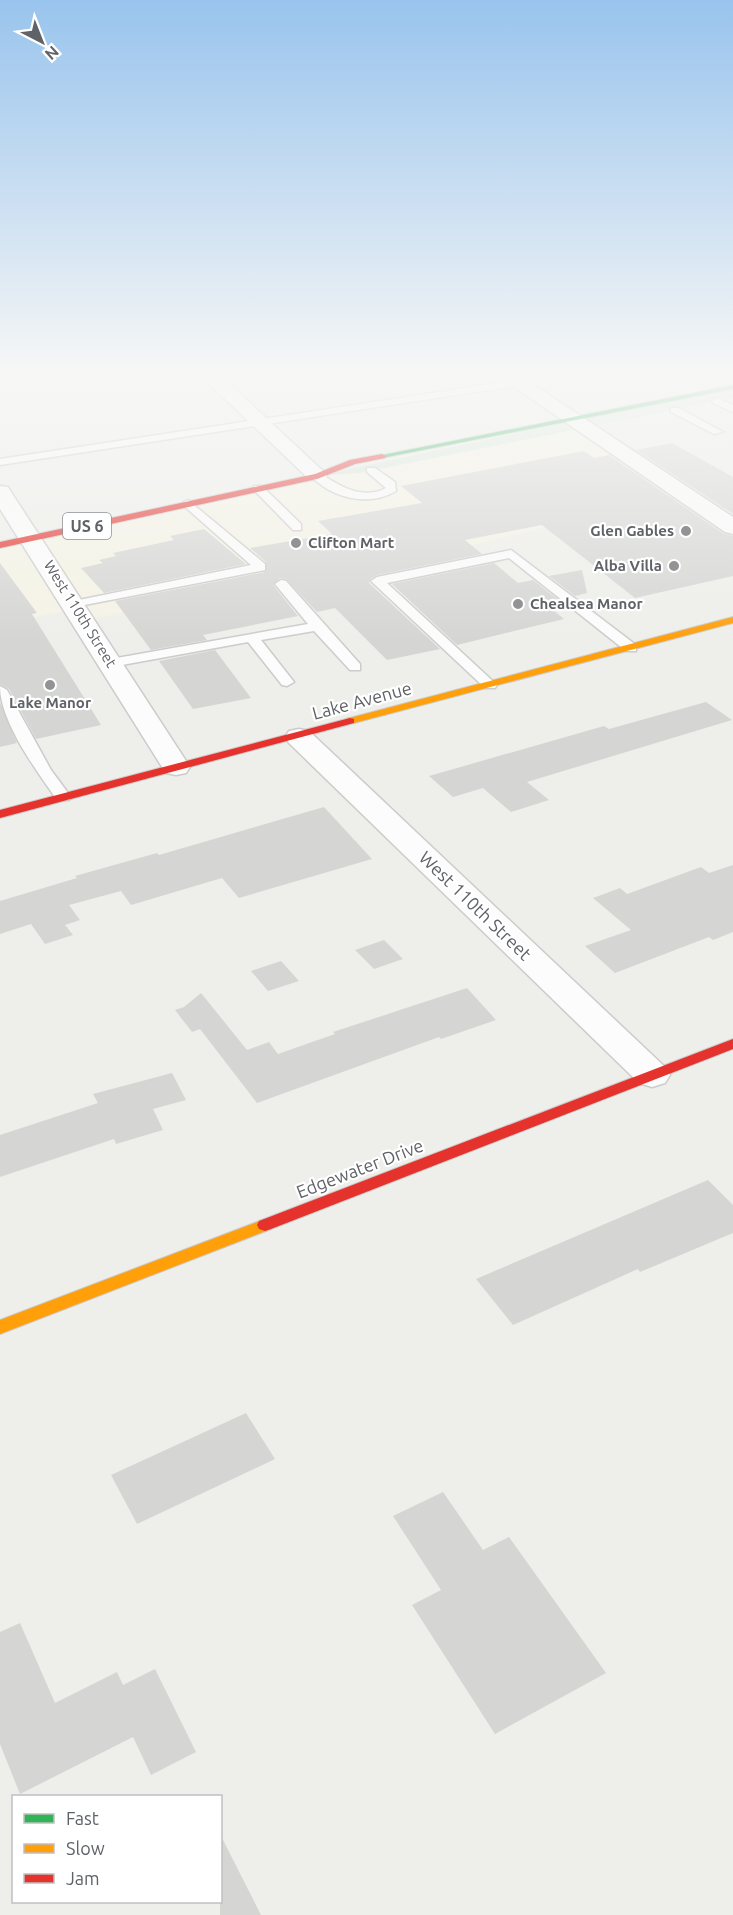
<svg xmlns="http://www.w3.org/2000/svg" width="733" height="1915" viewBox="0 0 733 1915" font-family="Ubuntu,sans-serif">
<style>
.commercial{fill:#f5f3e5}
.green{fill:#d9e9d8}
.building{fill:#d5d5d3}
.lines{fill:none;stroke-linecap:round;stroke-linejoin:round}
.lane-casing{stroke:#cbcccb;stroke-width:3}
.street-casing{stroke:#cbcccb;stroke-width:3}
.fast-casing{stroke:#cacaca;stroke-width:2}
.slow-casing{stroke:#cacaca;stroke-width:2}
.jam-casing{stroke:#cacaca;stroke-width:2}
.lane{fill:#fcfcfc;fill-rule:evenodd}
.street{fill:#fcfcfc;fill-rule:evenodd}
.fast{fill:#30b455;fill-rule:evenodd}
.slow{fill:#ff9f0a;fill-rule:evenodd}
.jam{fill:#e5322d;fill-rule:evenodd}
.poi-dot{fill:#919395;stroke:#fff;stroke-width:2}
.labels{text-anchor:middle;stroke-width:4.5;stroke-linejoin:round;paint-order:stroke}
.far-poi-label{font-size:15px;font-weight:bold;fill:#5f6267;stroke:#fff;text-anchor:end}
.far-street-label{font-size:15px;fill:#5f6267;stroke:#fff}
.shield{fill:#fff;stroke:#8f9195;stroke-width:1.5}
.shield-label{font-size:16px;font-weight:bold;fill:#5f6267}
.street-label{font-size:18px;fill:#5f6267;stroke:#fff}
</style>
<rect width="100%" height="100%" fill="#eeeeea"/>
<path class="commercial" d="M582,428L683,494L363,571L352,562L84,621L76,609L0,624V545L317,476L359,473Z"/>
<path class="green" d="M733,387V398L359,473L317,476Z"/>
<path class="building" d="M672,443L733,477V514L636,450Z
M584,451L594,458L609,455L724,534L733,536V576L635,598L542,525L465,540L482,554L377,575L370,579L369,583L440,649L387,660L335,608L317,612L286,579L280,578L273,585L298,616L203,635L207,640L151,650L115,601L265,572L266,562L250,548L332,534L318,521L422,503L401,486Z
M204,529L246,564L104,593L81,568L103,563L99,560L116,556L113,553L174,540L170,536Z
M0,563L37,613L32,614L101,725L36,739L9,689L0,684Z
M494,563L518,583L533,580L557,599L543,602L564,619L457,645L392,584Z
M582,570L587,593L575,596L549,576Z
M215,650L251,698L193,709L159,661Z
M0,702L17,743L0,747Z
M706,702L732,720L527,782L549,800L511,812L483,788L453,797L429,776L604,726L609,729Z
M324,807L372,859L239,898L222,878L131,905L121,891L69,905L80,920L65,925L73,935L45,944L31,924L0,934V901L77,878L75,876L157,853L159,855Z
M733,865V932L713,940L709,937L615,973L585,946L631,930L593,898L620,888L627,894L701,867L709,873Z
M384,940L403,959L374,969L355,950Z
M281,961L299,981L268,991L251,971Z
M467,988L496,1020L441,1039L439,1037L257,1103L200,1029L192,1032L175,1010L184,1007L201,993L247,1050L269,1042L278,1054L335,1034L333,1032Z
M172,1073L186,1100L153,1109L163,1130L116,1144L114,1139L0,1177V1135L98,1103L93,1094Z
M708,1180L733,1205V1233L640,1272L638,1269L513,1325L476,1279Z
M246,1413L275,1459L137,1524L111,1475Z
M443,1492L483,1550L509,1537L606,1673L495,1734L412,1605L441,1590L393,1516Z
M20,1623L55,1703L117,1672L123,1685L155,1669L196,1752L151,1775L133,1737L20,1794L0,1744V1632Z
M220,1834L261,1915H220Z"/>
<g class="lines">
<g class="lane-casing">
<path id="lane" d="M518,380L522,381V385L0,465V459Z
M717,398L733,405V412L713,403L712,401Z
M671,408H679L723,432L714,434L671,412Z
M367,468H375L395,482L396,491C369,507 333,499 311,476L321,474C341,487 363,500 386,488L367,472Z
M254,486H262L301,524V530H293L254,490Z
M188,500L265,564V570L69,608L67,605L74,601L251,565L184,506V502Z
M511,550L636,645V651H626L509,558L387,583L497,685L495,688H485L371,581L377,577Z
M281,580L286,581L360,664V670H350L314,631L261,640L294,682L287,686L282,685L248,642L111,667L104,663L111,659L308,624L275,584Z
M0,686L7,690L51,770L71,797L69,800H57C37,771 0,722 0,686Z"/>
</g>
<g class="street-casing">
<path id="street" d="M200,375H220L324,472L327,476L324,480H310Z
M497,375H519L733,517V534L725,532Z
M0,486L8,487L11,492L190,767L186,773L176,775L166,773L162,767L0,509Z
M299,729L309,731L665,1067L670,1075L665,1083L652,1087L639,1083L289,743L285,737L289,731Z"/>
</g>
<g class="fast-casing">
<path id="fast" d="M733,385V389L382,458L378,456Z"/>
</g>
<g class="slow-casing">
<path id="slow" d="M733,617V623L354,723H346L344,721L346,719Z
M265,1219L271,1221L273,1225L271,1229L0,1334V1320Z"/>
</g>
<g class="jam-casing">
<path id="jam" d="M382,454L386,456L385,458L355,464L317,479L0,548V542L315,474L350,460Z
M350,718L354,719V723L0,818V810Z
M733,1039V1049L271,1229L265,1231L259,1229L257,1225L259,1221Z"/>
</g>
<use href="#lane" class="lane"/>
<use href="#street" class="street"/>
<use href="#fast" class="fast"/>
<use href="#slow" class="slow"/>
<use href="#jam" class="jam"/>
</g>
<linearGradient id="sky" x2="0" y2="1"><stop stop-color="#99c4ed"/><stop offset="0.58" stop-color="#f7f7f6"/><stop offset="1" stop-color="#f7f7f6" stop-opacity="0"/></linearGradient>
<rect width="733" height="643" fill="url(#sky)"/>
<g class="poi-dot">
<circle cx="686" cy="531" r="6"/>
<circle cx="296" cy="543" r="6"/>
<circle cx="674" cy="566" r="6"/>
<circle cx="518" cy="604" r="6"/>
<circle cx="50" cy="685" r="6"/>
</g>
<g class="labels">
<g class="far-poi-label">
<text x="674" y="536">Glen Gables</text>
<text x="308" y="548" text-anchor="start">Clifton Mart</text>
<text x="662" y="571">Alba Villa</text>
<text x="530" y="609" text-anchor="start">Chealsea Manor</text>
<text x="50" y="708" text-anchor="middle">Lake Manor</text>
</g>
<g class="far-street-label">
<text transform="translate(80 614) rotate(58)" y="5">West 110th Street</text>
</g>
<rect class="shield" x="63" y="513" width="48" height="26" rx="4.5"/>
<g class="shield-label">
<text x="87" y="532">US 6</text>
</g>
<g class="street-label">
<text transform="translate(362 701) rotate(-15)" y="6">Lake Avenue</text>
<text transform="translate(475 906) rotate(44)" y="6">West 110th Street</text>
<text transform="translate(360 1169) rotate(-21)" y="6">Edgewater Drive</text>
</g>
</g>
<rect x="12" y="1795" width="210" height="108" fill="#ffffff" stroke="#bfc0c2" stroke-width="1.5"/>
<rect x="24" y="1814" width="30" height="9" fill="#30b455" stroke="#bfc0c2" stroke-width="1.5"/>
<text x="66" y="1825" font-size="18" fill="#5f6267">Fast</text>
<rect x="24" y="1844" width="30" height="9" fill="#ff9f0a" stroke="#bfc0c2" stroke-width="1.5"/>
<text x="66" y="1855" font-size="18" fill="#5f6267">Slow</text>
<rect x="24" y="1874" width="30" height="9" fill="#e5322d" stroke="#bfc0c2" stroke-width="1.5"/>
<text x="66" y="1885" font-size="18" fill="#5f6267">Jam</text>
<g transform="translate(42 42) rotate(138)" stroke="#ffffff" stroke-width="4.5" paint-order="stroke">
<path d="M0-4.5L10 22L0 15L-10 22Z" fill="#5f6267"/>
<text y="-9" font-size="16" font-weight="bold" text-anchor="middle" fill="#5f6267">N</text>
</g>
</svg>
